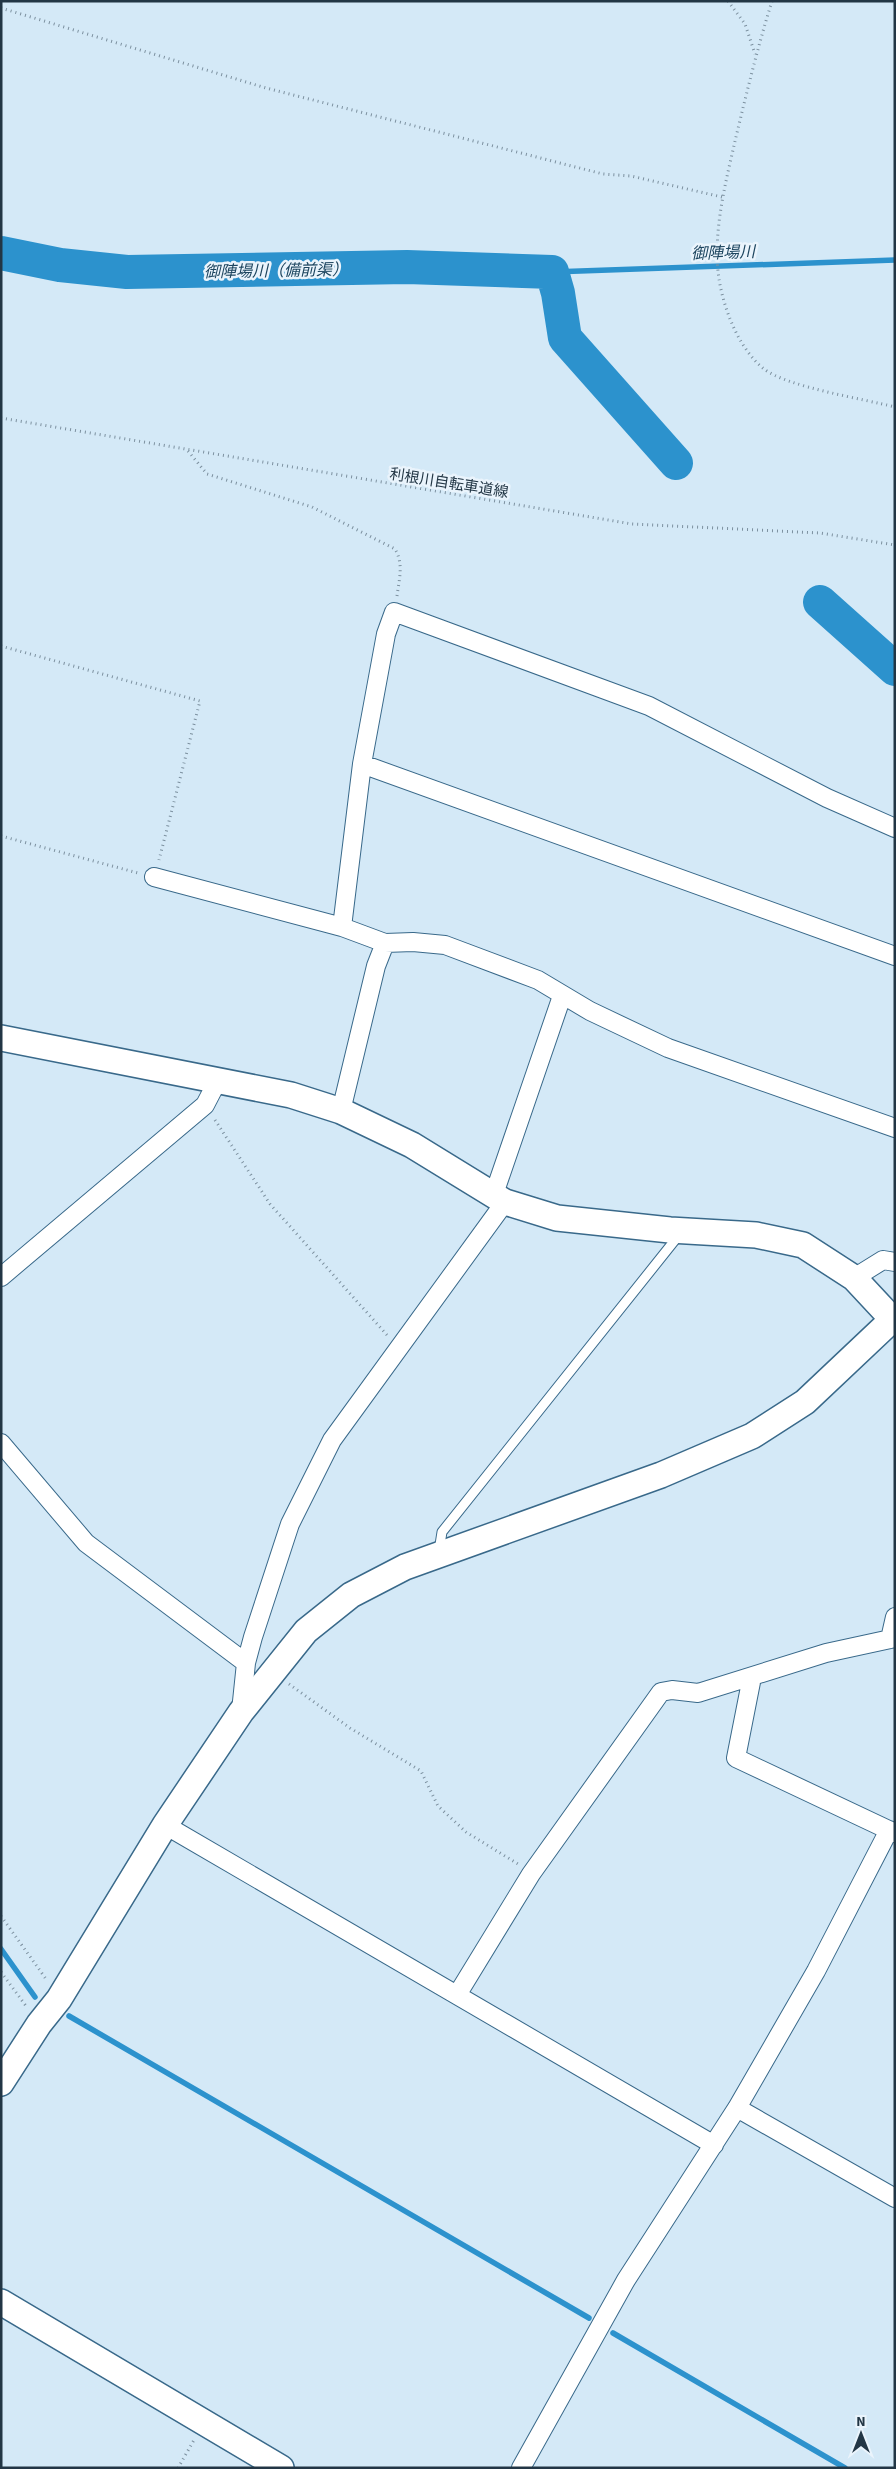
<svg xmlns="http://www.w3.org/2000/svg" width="896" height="2469" viewBox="0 0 896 2469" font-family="'Source Sans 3','Noto Sans JP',sans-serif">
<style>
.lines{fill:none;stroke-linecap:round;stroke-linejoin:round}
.stream{stroke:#2c92cd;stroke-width:5.5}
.river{stroke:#2c92cd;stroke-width:34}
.lane-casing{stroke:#39698a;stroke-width:11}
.street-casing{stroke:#39698a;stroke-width:20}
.secondary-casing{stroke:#39698a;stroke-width:28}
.path{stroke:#7c909f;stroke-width:3;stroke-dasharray:1 4;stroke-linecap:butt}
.lane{stroke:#fff;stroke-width:9}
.street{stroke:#fff;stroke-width:18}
.secondary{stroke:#fff;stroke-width:25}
.labels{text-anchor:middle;stroke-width:5;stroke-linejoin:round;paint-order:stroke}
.street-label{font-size:15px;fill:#223645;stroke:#eaf4fc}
.water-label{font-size:16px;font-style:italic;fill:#1d455f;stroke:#eaf4fc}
</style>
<rect width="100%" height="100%" fill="#d4e9f7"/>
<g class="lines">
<path class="stream" d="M552,272L895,260
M1,1949L35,1997
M69,2016L589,2318
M613,2333L845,2468"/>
<path class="river" d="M1,253L60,265L127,272L407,267L552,272L558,293L565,338L676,463
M820,602L895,669"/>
<g class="lane-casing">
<path id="lane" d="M439,1551L442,1532L679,1235"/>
</g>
<g class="street-casing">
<path id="street" d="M362,764L895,956
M154,877L342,927L385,943L376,966L341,1111
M342,927L362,764L386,634L394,612L649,706L827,798L895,828
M385,943L413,942L445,945L538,980L590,1011L668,1048L895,1128
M494,1194L562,996
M1,1277L205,1105L218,1080
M854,1278L883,1260L895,1262
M1,1443L86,1543L246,1663
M890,1639L895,1617
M752,1677L736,1758L895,1833
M241,1711L246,1663L253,1637L290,1524L332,1440L505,1202
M165,1825L714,2145
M457,1995L531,1874L661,1692L672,1690L698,1693L826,1653L895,1638
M737,2108L895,2198
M521,2468L626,2280L737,2108L816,1971L889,1830"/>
</g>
<g class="secondary-casing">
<path id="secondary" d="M1,1038L291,1095L341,1111L412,1145L505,1202L557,1218L670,1230L756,1235L803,1245L854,1278L895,1322
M1,2083L39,2024L59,1999L165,1825L241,1712L306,1631L351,1595L405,1567L661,1475L752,1436L805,1402L895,1317
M1,2302L281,2468"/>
</g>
<path class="path" d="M728,1L745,24L755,54
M772,1C758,46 747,91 736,137C726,181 712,233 719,279C724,310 739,349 764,369C787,387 864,399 895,407
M1,8L266,88L603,174L631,176L722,197
M1,418L632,524L820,533L895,545
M188,451L207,474L312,507L395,549C404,564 399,580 397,596
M1,646L200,701L159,860
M1,836L138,873
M215,1120L270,1204L387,1335
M289,1684L350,1728L421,1771L438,1806L466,1832L518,1864
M1,1916L46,1979
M1,1972L26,2006
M178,2468L194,2440"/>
<use href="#lane" class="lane"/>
<use href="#street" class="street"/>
<use href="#secondary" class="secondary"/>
</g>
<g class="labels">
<g class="street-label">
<text transform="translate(449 483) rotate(9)" y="5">利根川自転車道線</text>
</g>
<g class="water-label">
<text transform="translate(723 252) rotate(-2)" y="6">御陣場川</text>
<text transform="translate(276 270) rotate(-1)" y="6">御陣場川（備前渠）</text>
</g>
</g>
<rect width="896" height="2469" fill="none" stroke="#223645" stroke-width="5"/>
<g transform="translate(861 2434)" stroke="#eaf4fc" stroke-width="4" paint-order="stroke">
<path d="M0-4L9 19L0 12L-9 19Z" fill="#223645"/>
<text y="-8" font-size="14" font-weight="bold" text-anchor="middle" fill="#223645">N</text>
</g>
</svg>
